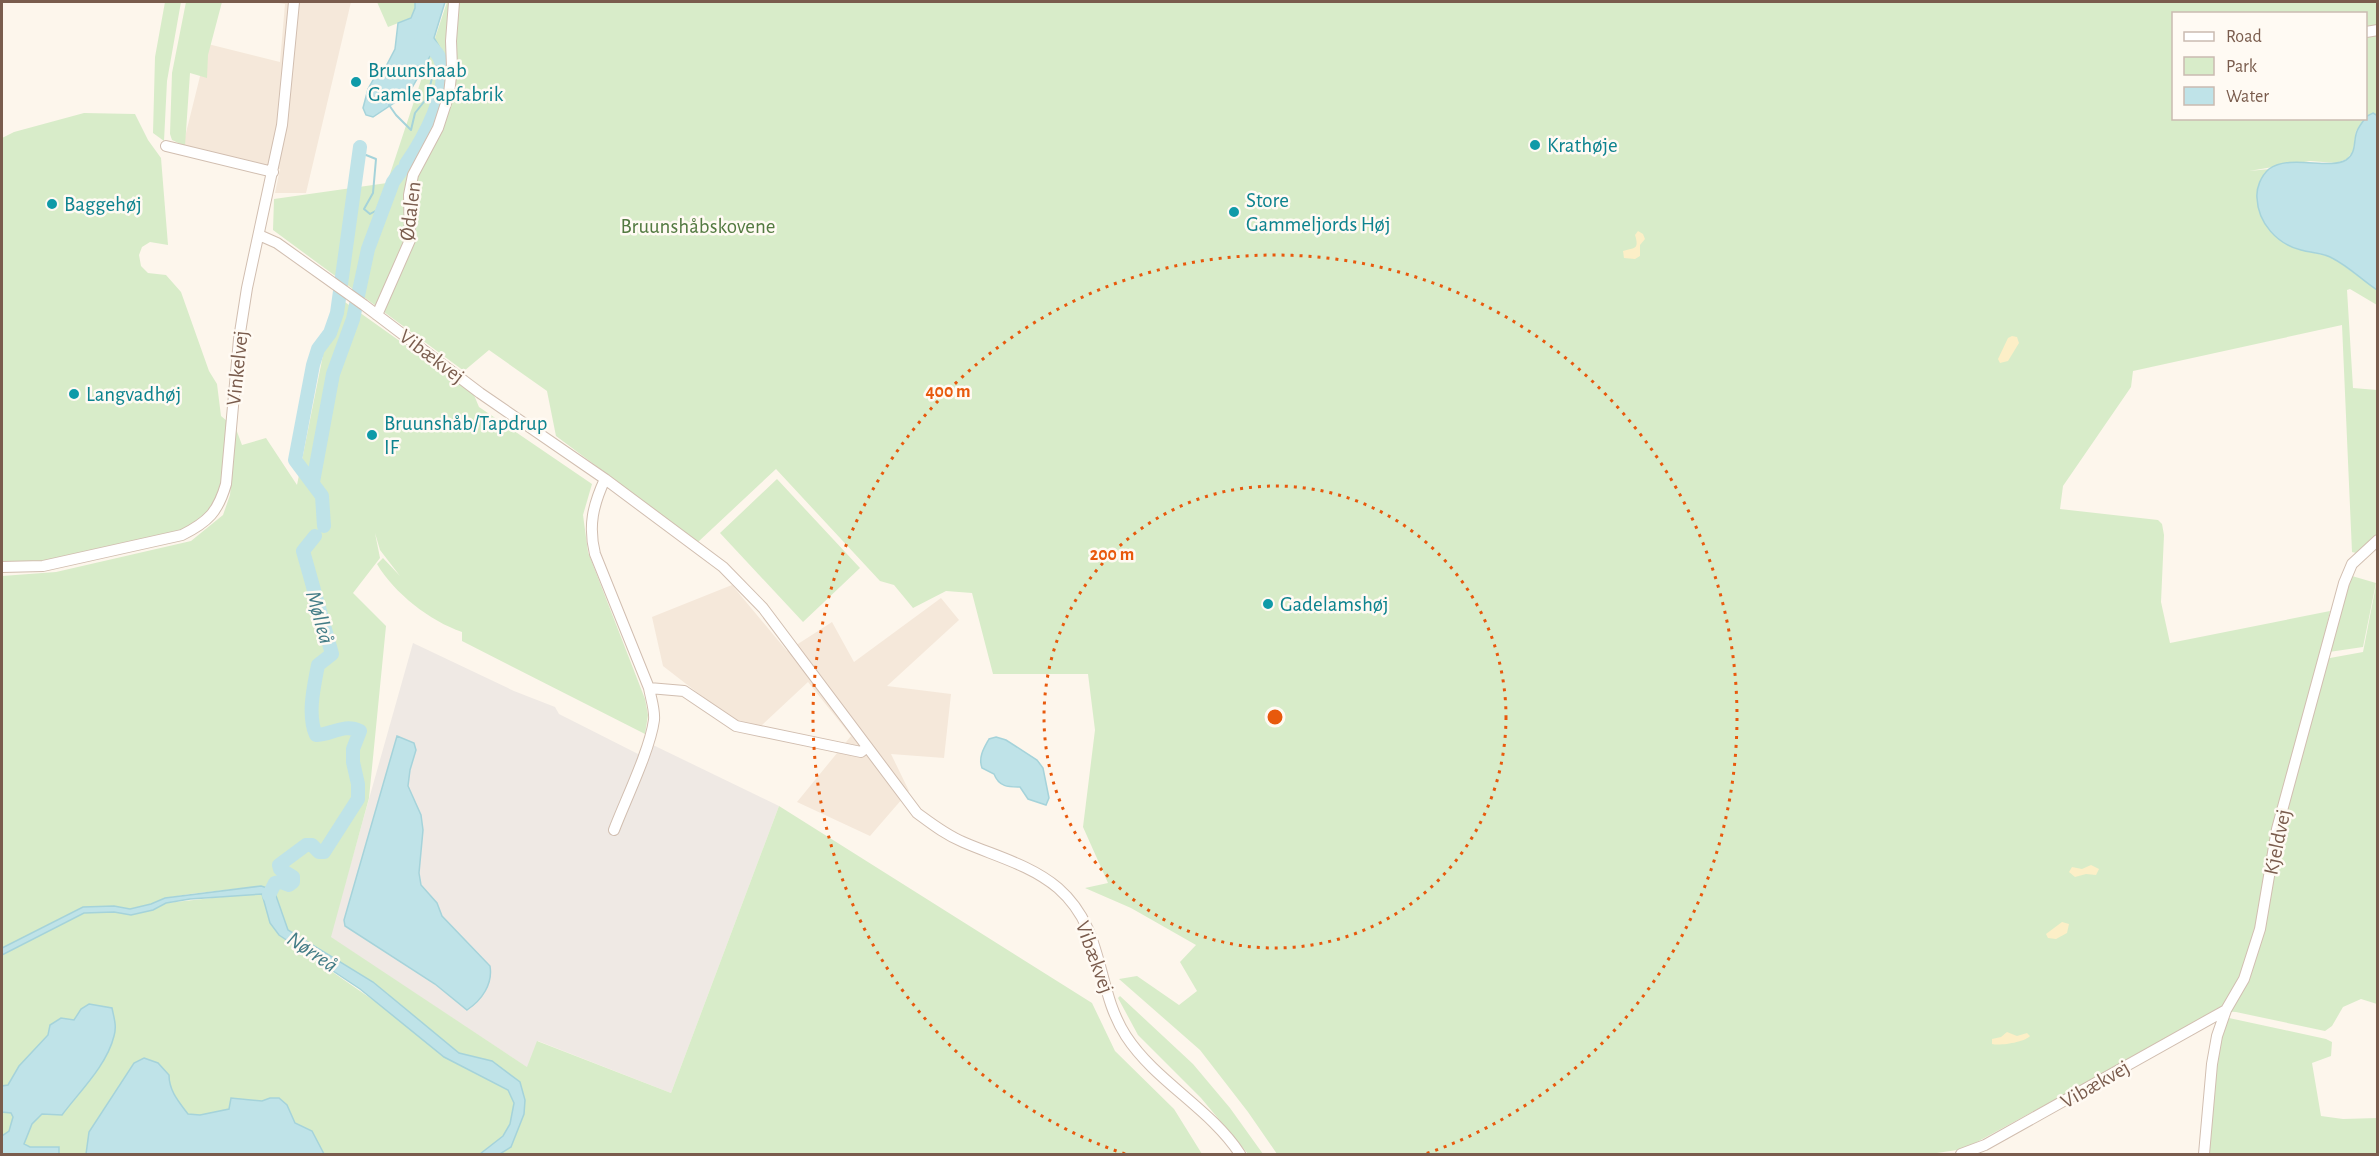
<svg xmlns="http://www.w3.org/2000/svg" width="2379" height="1156" viewBox="0 0 2379 1156" font-family="'Alegreya Sans',sans-serif">
<style>
.residential{fill:#f5e8da}
.industrial{fill:#efe9e4}
.green{fill:#d8ecc9}
.sand{fill:#fcefc7}
.water{fill:#bfe3e8;stroke:#a5d3da;stroke-width:1.5}
.lines{fill:none;stroke-linecap:round;stroke-linejoin:round}
.stream{stroke:#a5d3da;stroke-width:2}
.river{stroke:#bfe3e8;stroke-width:14}
.minor-casing{stroke:#d1beb0;stroke-width:12}
.minor{stroke:#fff;stroke-width:10}
.ring{fill:none;stroke:#e8590c;stroke-width:3;stroke-dasharray:3 6}
.culture-dot{fill:#0f9aa8;stroke:#fffaf3;stroke-width:2}
.labels{text-anchor:middle;stroke-width:5;stroke-linejoin:round;paint-order:stroke}
.culture-label{font-size:21px;fill:#0d838f;stroke:#fffaf3;text-anchor:start}
.street-label{font-size:21px;fill:#7a5c4d;stroke:#fffaf3}
.park-label{font-size:21px;fill:#537a41;stroke:#fffaf3}
.water-label{font-size:22px;font-style:italic;fill:#437c86;stroke:#fffaf3}
.centre{fill:#e8590c;stroke:#fffaf3;stroke-width:3}
.ring-label{font-size:18px;text-anchor:middle;font-weight:bold;fill:#e8590c;stroke:#fffaf3;stroke-width:5;stroke-linejoin:round;paint-order:stroke}
</style>
<rect width="100%" height="100%" fill="#fdf6ec"/>
<path class="residential" d="M272,2H351L306,193H275L280,169L183,145L208,44L280,62L285,4Z
M732,585L787,651L832,622L854,662L941,598L959,620L887,686L951,694L944,758L891,754L909,791L870,836L797,802L851,736L808,682L761,726L739,725L663,666L652,617Z"/>
<path class="industrial" d="M413,643L514,691L555,707L559,714L648,759L653,745L779,806L671,1093L538,1041L528,1068L330,937Z"/>
<path class="green" d="M165,2H181L167,81L164,141L153,133L155,57Z
M186,2H222L208,55L207,78L190,73L185,146L172,140L170,134L172,73Z
M377,2H415V8L411,18L388,27Z
M447,2H2377V116L2373,114L2366,117V14H2174V118L2365,119L2356,131L2353,151L2347,159L2336,163L2310,161L2249,171L2270,169L2260,182L2297,249L2332,257L2377,290V305L2350,289L2347,290L2353,388L2377,390V535L2356,553L2352,552L2342,325L2133,371L2131,387L2063,486L2060,509L2158,520L2162,524L2164,535L2161,602L2170,643L2330,611L2319,660L2363,652L2377,580V1004L2361,999L2343,1007L2332,1026L2325,1031L2236,1012L2219,1011L1964,1149L1930,1154H1277L1248,1112L1200,1050L1119,979L1137,976L1179,1005L1197,991L1180,962L1196,945L1131,908L1085,888L1108,883L1083,827L1095,730L1088,674H993L972,593L946,591L913,608L894,585L880,581L776,469L698,542L556,436L547,391L489,350L464,371L273,230L274,199L387,183Z
M84,113L135,114L148,140L161,158L168,245L150,242L142,247L139,255L141,266L148,273L166,275L181,292L209,371L217,384L221,416L227,421L223,480L215,504L192,526L167,536L26,566L2,561V138L14,132Z
M335,295L456,381L474,395L479,407L592,484L583,515L588,552L645,699L648,715L645,734L462,641V632C430,621 394,593 377,564L383,558L400,576L380,550L375,533L380,558L353,593L386,626L369,798L331,937L527,1067L537,1041L671,1093L779,806L1092,1003L1115,1051L1174,1109L1202,1154H500L511,1147L524,1114L492,1061L459,1053L373,982L288,930L274,890L261,886L190,894L165,898L151,904L130,909L114,906L83,907L2,948V576L56,572L191,541L223,515L230,495L236,429L242,445L266,438L297,485Z
M777,479L860,568L803,622L720,533Z
M2352,576L2376,583L2363,647L2329,652Z
M258,893L264,896L279,935L483,1076L508,1090L514,1103L510,1124L503,1136L480,1154H2V955L84,913L114,912L131,915L153,910L166,903Z
M1120,996L1193,1064L1230,1108L1263,1154H1248L1201,1098L1138,1035L1118,998Z
M2229,1018L2326,1039L2332,1042L2331,1056L2312,1063L2321,1116L2343,1119L2377,1118V1154H2208C2211,1123 2212,1040 2229,1018Z"/>
<path class="sand" d="M1638,231L1643,234L1645,239L1640,245V256L1635,259L1624,258L1623,251C1633,247 1640,251 1635,235Z
M2012,336L2017,337L2019,343L2008,361L2000,363L1998,359L2008,338Z
M2091,865L2099,869L2096,875L2086,874L2075,877L2069,872L2072,867L2082,869Z
M2062,922L2069,924L2067,933L2056,939L2048,938L2046,934Z
M2007,1032L2017,1036L2027,1033L2030,1036C2025,1042 2001,1046 1992,1044V1039L2001,1037Z"/>
<path class="water" d="M415,2H445L434,38L439,46L433,51L409,93L373,117L366,115L363,108L368,89L377,73L383,72L395,49L398,23L411,18L415,8Z
M2373,113L2378,116L2377,290C2362,280 2348,266 2332,258C2324,253 2311,253 2301,250C2277,244 2258,223 2257,198C2256,188 2261,176 2269,169C2290,154 2329,170 2346,160C2357,153 2353,141 2357,131C2359,126 2364,120 2367,116Z
M397,736L414,743L416,750L410,770L408,786L421,815L423,830L419,873L421,885L437,903L442,916L490,966C493,984 482,1000 467,1010L435,984L345,926L344,920Z
M996,737L1006,740L1037,760L1043,768L1049,798L1046,805L1028,799L1020,787C1008,787 999,787 994,774L982,768C978,757 984,748 989,739Z
M261,886L274,890L288,930L373,982L459,1053L492,1061L520,1082L525,1100L524,1114L511,1147L500,1154H480L503,1136L510,1124L514,1103L508,1090L444,1057L360,989L279,935L270,923L262,894L190,899L166,903L153,910L131,915L114,912L84,913L2,955V948L83,907L114,906L130,909L151,904L165,898Z
M89,1004L112,1008C114,1018 117,1026 114,1036C107,1065 80,1091 62,1115L42,1114L32,1124L24,1144L30,1147H59V1154H2V1136L9,1131L13,1117L11,1113L2,1112V1086L8,1085L19,1066L48,1035L50,1025L61,1018L74,1020L81,1009Z
M144,1058L158,1063L169,1075C169,1091 179,1102 188,1114L200,1115L229,1109L231,1098L262,1101L270,1098H279L287,1105L295,1123L312,1131L324,1154H86L89,1132L134,1063Z"/>
<g class="lines">
<path class="stream" d="M389,105L396,115L411,130L415,113L427,98L433,74L442,71
M361,153L376,159L373,193L364,209L370,214L379,209L384,210"/>
<path class="river" d="M406,164C422,141 452,89 440,59C437,51 428,44 421,38
M313,482L333,374L353,319L368,249L393,182L401,171
M324,526L322,496L295,460L313,365L318,349L330,333L337,313L360,147
M269,895L275,883L281,882L289,885L293,882V877L280,869L279,865L306,845H312L319,852H324L358,799V784L353,762V749L360,731C344,723 331,735 316,735C307,715 314,686 318,665L332,654L303,551L315,536"/>
<g class="minor-casing">
<path id="minor" d="M2366,32L2378,30
M166,146L273,172
M259,235L277,243L364,305L480,393L605,479L723,567L763,608L917,813C932,824 946,835 963,842C995,856 1031,865 1058,888C1106,930 1095,988 1126,1036C1156,1082 1210,1108 1240,1154
M377,315L410,240L409,195L413,175L438,128L449,94L452,67L451,41L454,2
M605,479C593,505 588,526 595,554L649,688C651,699 655,710 654,720C650,750 625,801 614,830
M2,567L43,566L182,535C208,522 218,512 226,484L239,339L247,288L282,125L294,2
M649,688L684,691L736,726L861,752L867,747
M1961,1154L1985,1145L2226,1010
M2204,1154L2212,1064L2217,1036L2226,1010L2244,979L2260,929L2277,829L2344,583L2352,564L2378,540"/>
</g>
<use href="#minor" class="minor"/>
</g>
<g class="ring">
<circle cx="1275" cy="717" r="231"/>
<path d="M1125 1154A462 462 0 1 1 1425 1154"/>
</g>
<g class="culture-dot">
<circle cx="356" cy="82" r="6"/>
<circle cx="1535" cy="145" r="6"/>
<circle cx="52" cy="204" r="6"/>
<circle cx="1234" cy="212" r="6"/>
<circle cx="74" cy="394" r="6"/>
<circle cx="372" cy="435" r="6"/>
<circle cx="1268" cy="604" r="6"/>
</g>
<g class="labels">
<g class="culture-label">
<text x="368" y="77">Bruunshaab<tspan x="368" dy="24">Gamle Papfabrik</tspan></text>
<text x="1547" y="152">Krathøje</text>
<text x="1246" y="207">Store<tspan x="1246" dy="24">Gammeljords Høj</tspan></text>
<text x="64" y="211">Baggehøj</text>
<text x="86" y="401">Langvadhøj</text>
<text x="384" y="430">Bruunshåb/Tapdrup<tspan x="384" dy="24">IF</tspan></text>
<text x="1280" y="611">Gadelamshøj</text>
</g>
<g class="street-label">
<text transform="translate(410 211) rotate(-83)" y="7">Ødalen</text>
<text transform="translate(432 356) rotate(37)" y="7">Vibækvej</text>
<text transform="translate(237 368) rotate(-84)" y="7">Vinkelvej</text>
<text transform="translate(2277 842) rotate(-78)" y="7">Kjeldvej</text>
<text transform="translate(1095 957) rotate(70)" y="7">Vibækvej</text>
<text transform="translate(2095 1084) rotate(-30)" y="7">Vibækvej</text>
</g>
<g class="park-label">
<text x="698" y="233">Bruunshåbskovene</text>
</g>
<g class="water-label">
<text transform="translate(321 617) rotate(74)" y="8">Mølleå</text>
<text transform="translate(313 951) rotate(34)" y="8">Nørreå</text>
</g>
</g>
<circle cx="1275" cy="717" r="9" class="centre"/>
<g class="ring-label">
<text x="948" y="397">400 m</text>
<text x="1112" y="560">200 m</text>
</g>
<rect width="2379" height="1156" fill="none" stroke="#7a5c4d" stroke-width="6"/>
<rect x="2172" y="12" width="195" height="108" fill="#fffaf3" stroke="#cabbb1" stroke-width="1.5"/>
<rect x="2184" y="32" width="30" height="9" fill="#ffffff" stroke="#cabbb1" stroke-width="1.5"/>
<text x="2226" y="42" font-size="18" fill="#7a5c4d">Road</text>
<rect x="2184" y="57" width="30" height="18" fill="#d8ecc9" stroke="#cabbb1" stroke-width="1.5"/>
<text x="2226" y="72" font-size="18" fill="#7a5c4d">Park</text>
<rect x="2184" y="87" width="30" height="18" fill="#bfe3e8" stroke="#cabbb1" stroke-width="1.5"/>
<text x="2226" y="102" font-size="18" fill="#7a5c4d">Water</text>
</svg>
